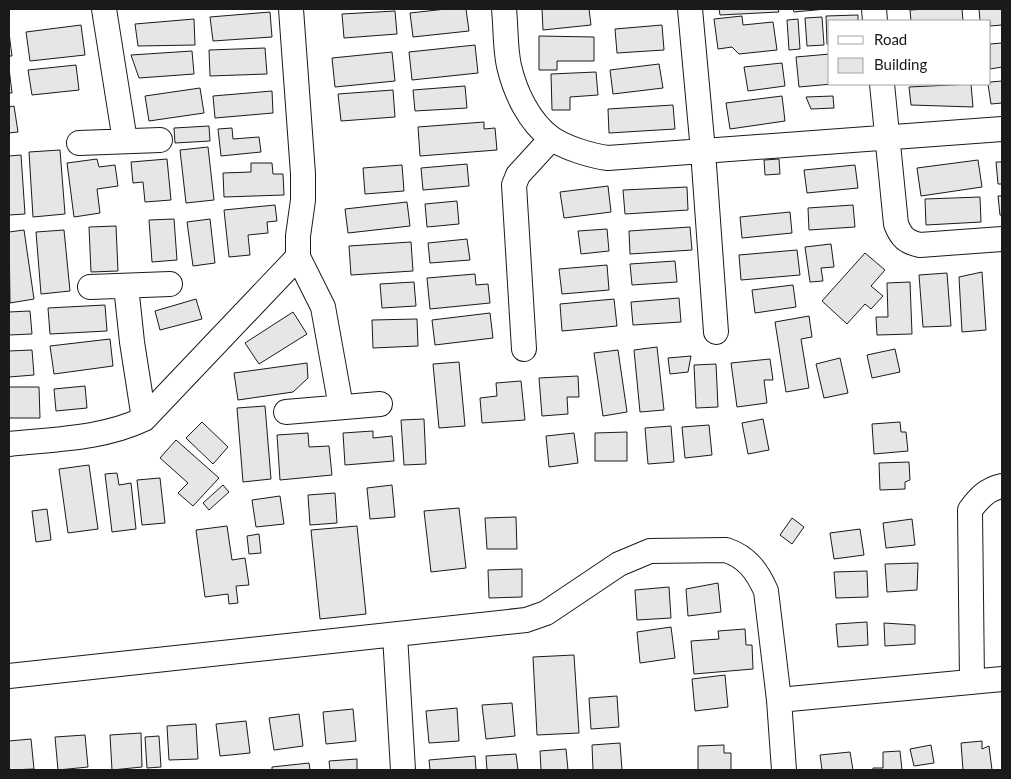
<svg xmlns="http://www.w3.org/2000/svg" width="1011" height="779" viewBox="0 0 1011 779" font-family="Lato,sans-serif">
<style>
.building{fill:#e6e6e6;stroke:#1a1a1a}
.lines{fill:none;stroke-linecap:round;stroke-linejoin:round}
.minor-casing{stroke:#1a1a1a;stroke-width:26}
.minor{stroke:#fff;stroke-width:24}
</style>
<rect width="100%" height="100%" fill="#fff"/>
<path class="building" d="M446,9H466L469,31L413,37L410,13Z
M542,9H589L591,25L543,30Z
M719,9H778L779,12L720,15Z
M793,9H826L794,12Z
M927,9H962L963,21H911L910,10Z
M979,9H1002V25L990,26V21H980Z
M395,11L397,34L344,38L342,14Z
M270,12L272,37L213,41L210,17Z
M858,15V21H830V44H827L826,16Z
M742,16L743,25L773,22L777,50L739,54L732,47L718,49L714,19Z
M822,17L824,45L807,46L805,18Z
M194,19L195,45L138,46L135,24Z
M798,19L800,49L789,50L787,20Z
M81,25L85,55L30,61L26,32Z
M662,25L664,50L617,53L615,29Z
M9,33L12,56H9Z
M539,36L594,37V61H557V70H539Z
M1002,43V67L990,69V44Z
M475,45L478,73L412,80L409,52Z
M265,48L267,74L210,76L209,50Z
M192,51L194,74L139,78L131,55Z
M392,52L395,81L335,87L332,58Z
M830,54V84H832L799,87L796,57Z
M782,63L785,86L748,91L744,67Z
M659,64L663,88L613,94L610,70Z
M76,65L79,90L32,95L28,70Z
M9,68L12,93H9Z
M596,72L598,95L570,97V110H552L551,74Z
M1002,81V103L991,104L988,84H990V82Z
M971,84L973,107L911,105L909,87Z
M465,86L467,108L415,111L413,90Z
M200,88L204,113L149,121L145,96Z
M393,90L395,117L341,121L338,94Z
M272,91L273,113L215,118L213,96Z
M782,96L785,121L730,129L726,103Z
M833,96L834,108L811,109L806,97Z
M673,105L675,129L609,133L608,109Z
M14,106L18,132L9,133V107Z
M484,122V129L495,128L497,150L420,156L418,127Z
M209,126L210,141L175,143L174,128Z
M232,128L233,139L259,137L261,152L221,156L218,129Z
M208,147L214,200L186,203L180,150Z
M60,150L65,214L33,217L29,152Z
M21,155L25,214L9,215V156Z
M97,159L99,167L115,165L118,186L97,189L100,213L74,217L67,163Z
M167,159L171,200L145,202L143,182L133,183L131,162Z
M779,159L780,174L765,175L764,160Z
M978,160L982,187L921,196L917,168Z
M996,162H1002V184H998Z
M251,163H272L273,174H283L284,195L224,197L223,173L251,172Z
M467,164L469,186L423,190L421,168Z
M402,165L404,191L365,194L363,168Z
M855,165L858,188L807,193L804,170Z
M608,186L611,212L564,218L560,192Z
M687,187L688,210L625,214L623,190Z
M998,196H1002V215H1000Z
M980,197L981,222L926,225L925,199Z
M457,201L459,224L427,227L425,204Z
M407,202L410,226L348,233L345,209Z
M275,205L277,221L267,222L268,233L248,235L250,255L229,257L224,210Z
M853,205L855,227L809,230L808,208Z
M790,212L792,233L742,238L740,217Z
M174,219L177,260L152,262L149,220Z
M210,219L215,263L193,266L187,222Z
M116,226L118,271L91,272L89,227Z
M690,227L692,250L630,254L629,231Z
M607,229L609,251L581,254L578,231Z
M24,230L34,299L10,303L9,232Z
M64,230L70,291L41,294L36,232Z
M467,239L470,260L430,263L428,243Z
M411,242L413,271L351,275L349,246Z
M831,244L834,267L821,268L823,281L810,282L805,247Z
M797,250L800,275L741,280L739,255Z
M865,253L885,270L871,286L883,296L871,309L865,304L847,324L822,301Z
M675,261L677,282L632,285L630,264Z
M607,265L609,290L562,294L559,269Z
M982,272L986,330L962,332L959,277Z
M947,273L951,326L923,327L919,275Z
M475,274L476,285L488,284L490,303L430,309L427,278Z
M414,282L416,306L382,308L380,284Z
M910,282L912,334L877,335L876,317H888L887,283Z
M793,285L796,307L755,313L752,290Z
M679,298L681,322L633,325L631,302Z
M196,299L202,319L160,330L155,311Z
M614,299L617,326L562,331L560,304Z
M105,305L107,331L50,334L48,308Z
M30,311L32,334L9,335V312Z
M293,312L307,334L259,364L245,343Z
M490,313L493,338L435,345L432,320Z
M809,316L812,337L801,339L809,388L786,392L775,322Z
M417,319L418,346L373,348L372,320Z
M110,339L113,366L54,374L50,346Z
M657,347L664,410L640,412L634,350Z
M895,349L900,372L872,378L867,355Z
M32,350L34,375L9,377V351Z
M618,350L627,412L603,416L594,353Z
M691,356L688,372L670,374L668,358Z
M840,358L848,393L824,398L816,364Z
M770,359L773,380H764L767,403L737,407L731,363Z
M459,362L465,426L439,428L433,364Z
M307,363L308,378L293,392L238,400L234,373Z
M716,364L718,407L696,408L694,365Z
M578,376L579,397H567L568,414L542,416L539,378Z
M521,381L525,420L482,423L480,398L497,396L496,383Z
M85,386L87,408L56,411L54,389Z
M9,387H39L40,418H9Z
M265,406L271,479L243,482L237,408Z
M424,419L426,464L404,465L401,420Z
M763,419L769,450L748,454L742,423Z
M202,422L228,447L213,464L186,438Z
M900,422L901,432H906L908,451L874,454L872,424Z
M709,425L712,455L685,458L682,427Z
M671,426L674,462L648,464L645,428Z
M373,431V438L392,436L394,461L345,465L343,433Z
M627,432V461H595V433Z
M308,433L309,447L329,446L332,475L280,480L277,435Z
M574,433L578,463L549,467L546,436Z
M176,440L219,478L193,506L178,493L188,483L160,458Z
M909,462L910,480L905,482V489L880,490L879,463Z
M89,465L98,529L68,533L59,469Z
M117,473L119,485L131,483L136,529L112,532L105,474Z
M160,478L165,523L142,525L137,480Z
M223,485L229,492L209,510L203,503Z
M392,485L395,517L370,519L367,488Z
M335,493L337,523L310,525L308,495Z
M280,496L284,524L256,527L252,500Z
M459,508L466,568L431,572L424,511Z
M47,509L51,540L36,542L32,511Z
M516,517L517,549H487L485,518Z
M792,518L804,527L792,544L780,535Z
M912,519L915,545L886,548L883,523Z
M227,526L232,560L245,558L249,585L236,586L238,603L229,604L228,594L205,597L196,530Z
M357,526L366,614L320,619L311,530Z
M860,529L864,555L834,559L830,533Z
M259,534L261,553L249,554L247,536Z
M918,563L917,590L887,592L885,564Z
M522,569V597L489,598L488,570Z
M867,571L868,597L836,598L834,572Z
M718,583L721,612L688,616L686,589Z
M669,587L671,618L637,620L635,590Z
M867,622L868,645L838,647L836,624Z
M884,623L915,625V644L885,646Z
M671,627L675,658L640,663L637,632Z
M745,629L746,645H752L753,669L694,674L691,641L719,639L718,631Z
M574,655L579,733L537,735L533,657Z
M725,675L728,707L695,711L692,679Z
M617,696L619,727L591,729L589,698Z
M512,703L515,736L486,739L482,705Z
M457,708L459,741L429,743L426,711Z
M353,709L356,741L326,744L323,712Z
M299,714L303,746L274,750L269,718Z
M246,721L250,753L220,756L216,724Z
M196,724L198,759L169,760L167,726Z
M141,733L142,767L112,770L110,735Z
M85,735L88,767L58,770L55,737Z
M159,736L161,767L147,768L145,737Z
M31,739L34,769L9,770V741Z
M982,741V749L989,746L992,770H963L961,743Z
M620,743L622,770H593L592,745Z
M724,745V753H731V770H698V746Z
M931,745L934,763L914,766L910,749Z
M566,749L568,770H541L540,751Z
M900,751L902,770H873V768H883V752Z
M850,752L853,770H822L820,755Z
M516,754L518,770H487L486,756Z
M475,756L476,770H430L429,760Z
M357,759V770H330L329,761Z
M309,763L310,770H272V767Z"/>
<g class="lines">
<g class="minor-casing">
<path id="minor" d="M104,9L125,141
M291,9L303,174V200L298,236V257L323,307L341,407
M504,9C506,28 505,48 509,66C515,92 529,122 551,138C565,148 592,156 608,158L1002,129
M690,9L703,151L716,332
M874,9L875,21
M882,84L896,224C901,237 906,242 920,245L1002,239
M79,143L160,140
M126,286L132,342L144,419
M90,287L170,284
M524,349L514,185L518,175L551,139
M286,412L380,404
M9,444C54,439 102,439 144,419L298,257
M395,635L403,770
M9,676L526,620L546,613L619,564L650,551L726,550C747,557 757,571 766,591L779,700L784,770
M972,682L970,510C979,498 987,489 1002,486
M779,700L1002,679"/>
</g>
<use href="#minor" class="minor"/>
</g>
<rect width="1011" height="779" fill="none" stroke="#1a1a1a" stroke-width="20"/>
<rect x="828" y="20" width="162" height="65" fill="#ffffff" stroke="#a3a3a3"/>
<rect x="838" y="36" width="25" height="8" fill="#ffffff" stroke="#a3a3a3"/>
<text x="874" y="45" font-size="15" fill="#1a1a1a">Road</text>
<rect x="838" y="58" width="25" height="15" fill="#e6e6e6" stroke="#a3a3a3"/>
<text x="874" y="70" font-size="15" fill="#1a1a1a">Building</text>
</svg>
